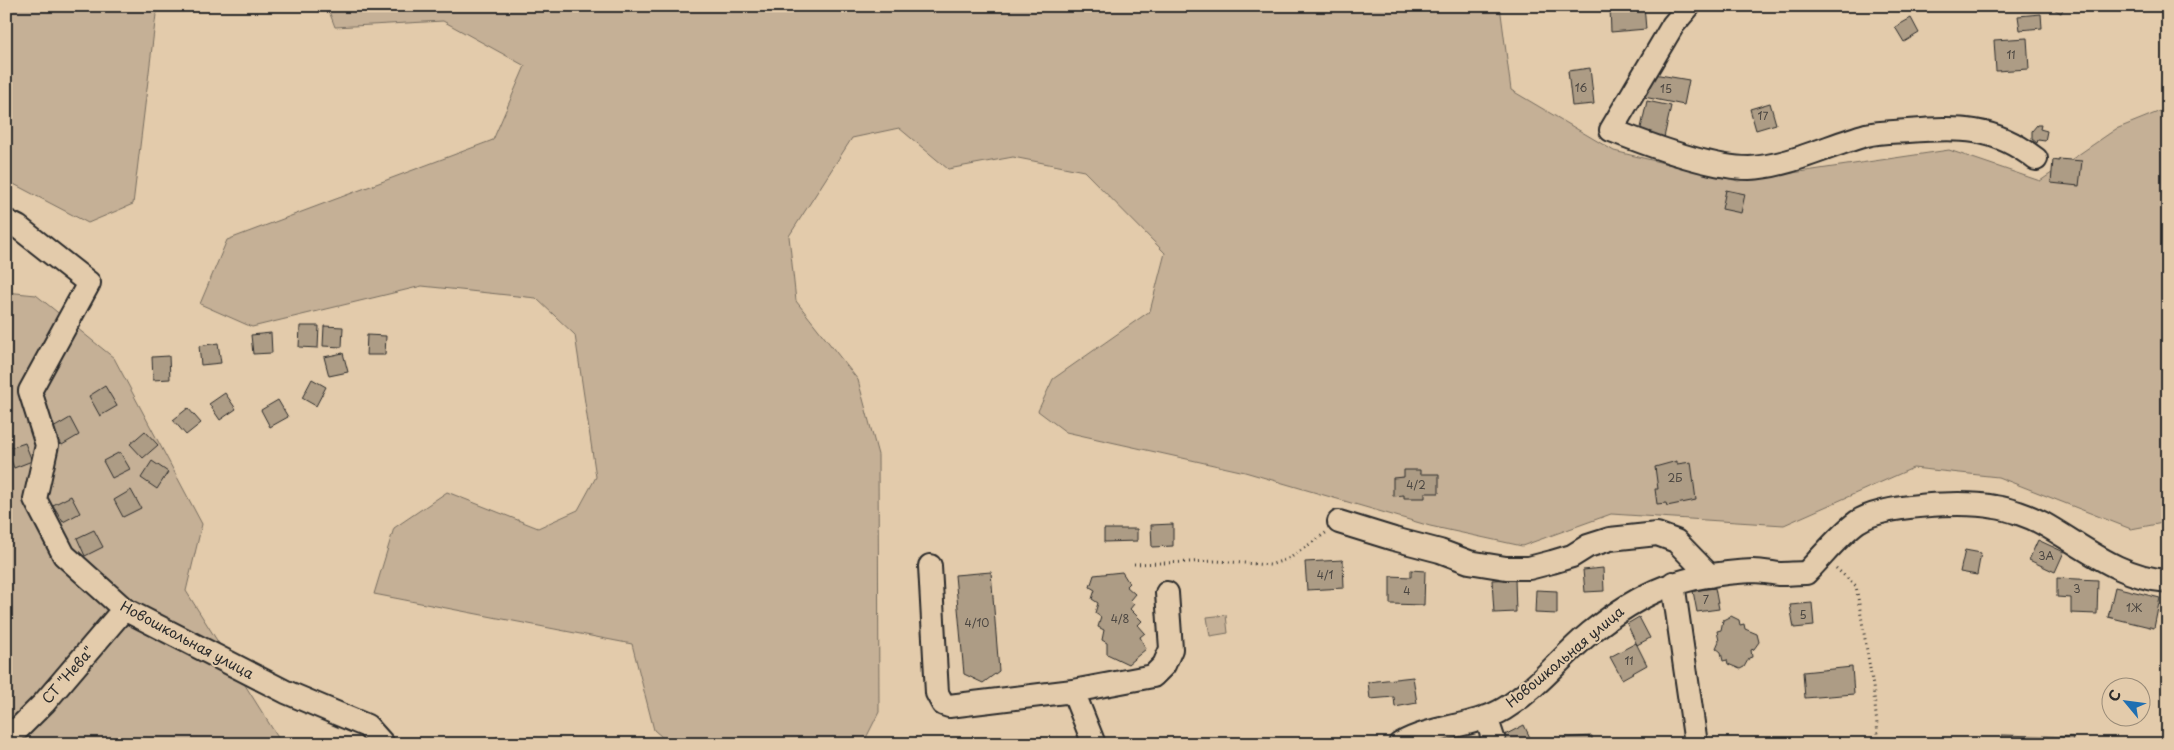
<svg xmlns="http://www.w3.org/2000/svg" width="2174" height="750" viewBox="0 0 2174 750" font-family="'Playpen Sans',sans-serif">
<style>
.green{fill:#c5b096;stroke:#786e60}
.building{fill:#ad9c85;stroke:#2b2b2b}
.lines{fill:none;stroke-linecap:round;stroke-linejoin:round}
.minor-casing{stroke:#2b2b2b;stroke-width:26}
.path{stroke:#2b2b2b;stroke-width:3;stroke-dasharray:1 4;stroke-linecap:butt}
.minor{stroke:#e3cbab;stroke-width:22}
.labels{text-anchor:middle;stroke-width:4;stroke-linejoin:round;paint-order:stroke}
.number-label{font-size:11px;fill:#4c4742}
.street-label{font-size:14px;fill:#2b2b2b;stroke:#e3cbab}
</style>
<rect width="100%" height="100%" fill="#e3cbab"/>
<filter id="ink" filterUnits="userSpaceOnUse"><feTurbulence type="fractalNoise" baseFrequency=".02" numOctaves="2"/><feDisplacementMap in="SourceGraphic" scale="10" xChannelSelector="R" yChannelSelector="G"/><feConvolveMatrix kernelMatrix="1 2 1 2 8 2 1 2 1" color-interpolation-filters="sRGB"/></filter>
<g filter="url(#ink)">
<path class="green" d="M6,6H157L133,204L88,223L6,180Z
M327,6H1500L1511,90L1614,151L1738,181L1949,150L2040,181L2116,129L2168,108V522L2131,529L1998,477L1913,468L1784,525L1611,514L1522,546L1430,526L1245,472L1066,432L1038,411L1053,379L1150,311L1165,253L1084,171L1013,157L948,169L899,128L852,138L789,236L796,301L858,380L878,455L879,712L863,744H670L654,730L632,644L374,594L394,528L447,492L538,528L578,510L596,477L575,335L536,298L422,286L252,327L200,304L227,240L493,140L525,66L443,21L335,27Z
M6,292L36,295L114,358L202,524L186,591L282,744H6Z
M1226,615L1228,633L1210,636L1207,617Z"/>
<path class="building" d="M1644,6L1646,29L1611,32L1610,7Z
M2048,6H2065L2061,13Z
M2041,14L2042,28L2020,30L2018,16Z
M1911,18L1919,33L1904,42L1895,27Z
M2027,38L2029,69L1996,71L1994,40Z
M1590,68L1594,104L1572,106L1568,71Z
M1648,73L1689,80L1684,105L1644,97Z
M1647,101L1671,106L1663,142L1639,137Z
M1770,103L1776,124L1756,130L1750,109Z
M2037,125H2041L2040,129L2047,131L2045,141L2038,140L2037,143L2032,139V131Z
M2059,159L2082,161L2079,186L2051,183L2053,160L2059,161Z
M1726,190L1745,194L1741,213L1722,209Z
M300,326H319L318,348L299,347Z
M324,326L343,327L342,347L323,346Z
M271,333L272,353L253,354L251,335Z
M367,335L386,336L385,355H366Z
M218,343L221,363L201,365L199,346Z
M343,353L348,372L329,376L324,357Z
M169,356L170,379L153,380L152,357Z
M312,379L326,387L316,406L302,398Z
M105,386L117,406L100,416L89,396Z
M225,393L236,409L220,420L209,404Z
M278,400L288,417L270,427L261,410Z
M188,408L201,423L186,435L173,420Z
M70,418L79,435L62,445L53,428Z
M145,431L158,445L143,458L130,444Z
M25,443L32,461L14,468L7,449Z
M120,452L130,469L112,478L103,461Z
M152,461L168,472L157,489L141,478Z
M1677,461V464L1691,462L1696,500L1667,506L1666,503L1657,504L1655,489H1658L1655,467Z
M1404,470H1420V474H1439V493H1425V498H1404V495L1393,496V478L1404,477Z
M131,490L141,508L123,517L114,500Z
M71,496L80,513L63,522L53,505Z
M1173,524V546L1152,547L1151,525Z
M1104,529H1137V541L1104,542Z
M94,530L103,547L85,556L77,538Z
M2038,540L2064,552L2055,572L2029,560Z
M1965,550L1981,553L1977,575L1960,572Z
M1343,560L1344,588L1307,590L1305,562Z
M1603,568L1604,591L1585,592L1583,570Z
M1411,570L1425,571L1424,605L1390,604V576L1411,577Z
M991,572L999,671L983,683L964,674L955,575Z
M1122,572L1129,583L1126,586L1135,594L1130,600L1134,604L1130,609L1142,621L1138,625L1145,633L1140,637L1146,649L1128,664L1107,654V643L1102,640L1104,630L1098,627L1101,617L1095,613L1098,603L1092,599L1095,590L1090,587L1094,575Z
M2057,578L2098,580L2097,614L2071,613V598L2057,597Z
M1515,579L1516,612L1494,613L1492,580Z
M2115,587L2160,598L2154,628L2108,617Z
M1715,588L1719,609L1697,612L1693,591Z
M1536,590L1557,591V614L1535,613Z
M1812,603L1814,626L1794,628L1790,605Z
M1731,616L1739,620L1740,625L1744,624L1745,629L1757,634L1759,642L1754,649L1751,650L1752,657L1749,658L1744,667L1740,669L1728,664L1727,660L1723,661L1721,652L1716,648L1719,641L1717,631L1721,630L1723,620Z
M1639,617L1650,638L1637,645L1627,624Z
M1636,643L1647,665L1622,679L1610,657Z
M1852,667L1854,694L1805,698L1803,672Z
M1413,677L1417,703L1395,707L1394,697L1370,699L1368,682Z
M1524,725L1533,744H1497L1495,740Z
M2002,735L2073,737L2072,744H2002Z
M498,736L504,744H493L491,742Z
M1592,736V744H1563V738Z"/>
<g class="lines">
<g class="minor-casing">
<path id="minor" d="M1689,6L1673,25L1611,130C1646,144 1711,168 1749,168C1787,167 1830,145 1866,135C1879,132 1894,132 1908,131C1959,127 1994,126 2036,159
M6,221L18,227L89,283L30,391L47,445L35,499L64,555L124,609L286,692L367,726L383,744
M1339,522L1394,539L1440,551L1469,562L1506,568H1529L1552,562L1572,556L1588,546L1610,539L1657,534L1676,541L1710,576
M930,566L937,693L943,704L949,706L1073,691
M1673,583L1696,744
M1486,717L1495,744
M6,731L18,729L44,703L124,609
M1094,744L1073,691L1153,676L1164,665L1171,649L1167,593
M1400,744C1433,725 1472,728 1504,709C1538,688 1560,658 1590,633C1643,590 1684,574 1753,571C1762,571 1771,573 1779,574C1788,574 1797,573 1806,573C1823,556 1838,536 1857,522C1883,504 1965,501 1995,507C2009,509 2029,516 2042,523C2083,546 2119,578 2168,581"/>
</g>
<path class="path" d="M1134,564L1217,561L1270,565L1290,558L1327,532
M1836,568L1856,586L1873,686L1879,744"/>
<use href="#minor" class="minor"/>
</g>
</g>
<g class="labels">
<g class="number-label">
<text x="2011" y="59">11</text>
<text x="1581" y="92">16</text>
<text x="1666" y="93">15</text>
<text x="1763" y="120">17</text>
<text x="1675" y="482">2Б</text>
<text x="1416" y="489">4/2</text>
<text x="2046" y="560">3А</text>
<text x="1325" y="579">4/1</text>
<text x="2077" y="593">3</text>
<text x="1407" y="595">4</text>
<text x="1706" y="604">7</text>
<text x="2134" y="612">1Ж</text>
<text x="1803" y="619">5</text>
<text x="1120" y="623">4/8</text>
<text x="977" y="627">4/10</text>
<text x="1629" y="665">11</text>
</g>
<g class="street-label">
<text transform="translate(187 640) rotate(28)" y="5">Новошкольная улица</text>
<text transform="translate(1565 657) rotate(-40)" y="5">Новошкольная улица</text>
<text transform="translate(68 675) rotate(-49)" y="5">СТ "Нева"</text>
</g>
</g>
<rect width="2174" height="750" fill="none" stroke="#e3cbab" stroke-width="25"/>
<rect x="12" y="12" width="2149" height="725" fill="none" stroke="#2b2b2b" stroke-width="2" filter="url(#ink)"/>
<g transform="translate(2126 702) rotate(299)"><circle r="24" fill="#e3cbab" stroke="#998b78"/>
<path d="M0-4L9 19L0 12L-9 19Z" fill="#1f6fb2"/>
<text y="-8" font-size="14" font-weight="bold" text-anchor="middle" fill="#2b2b2b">С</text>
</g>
</svg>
